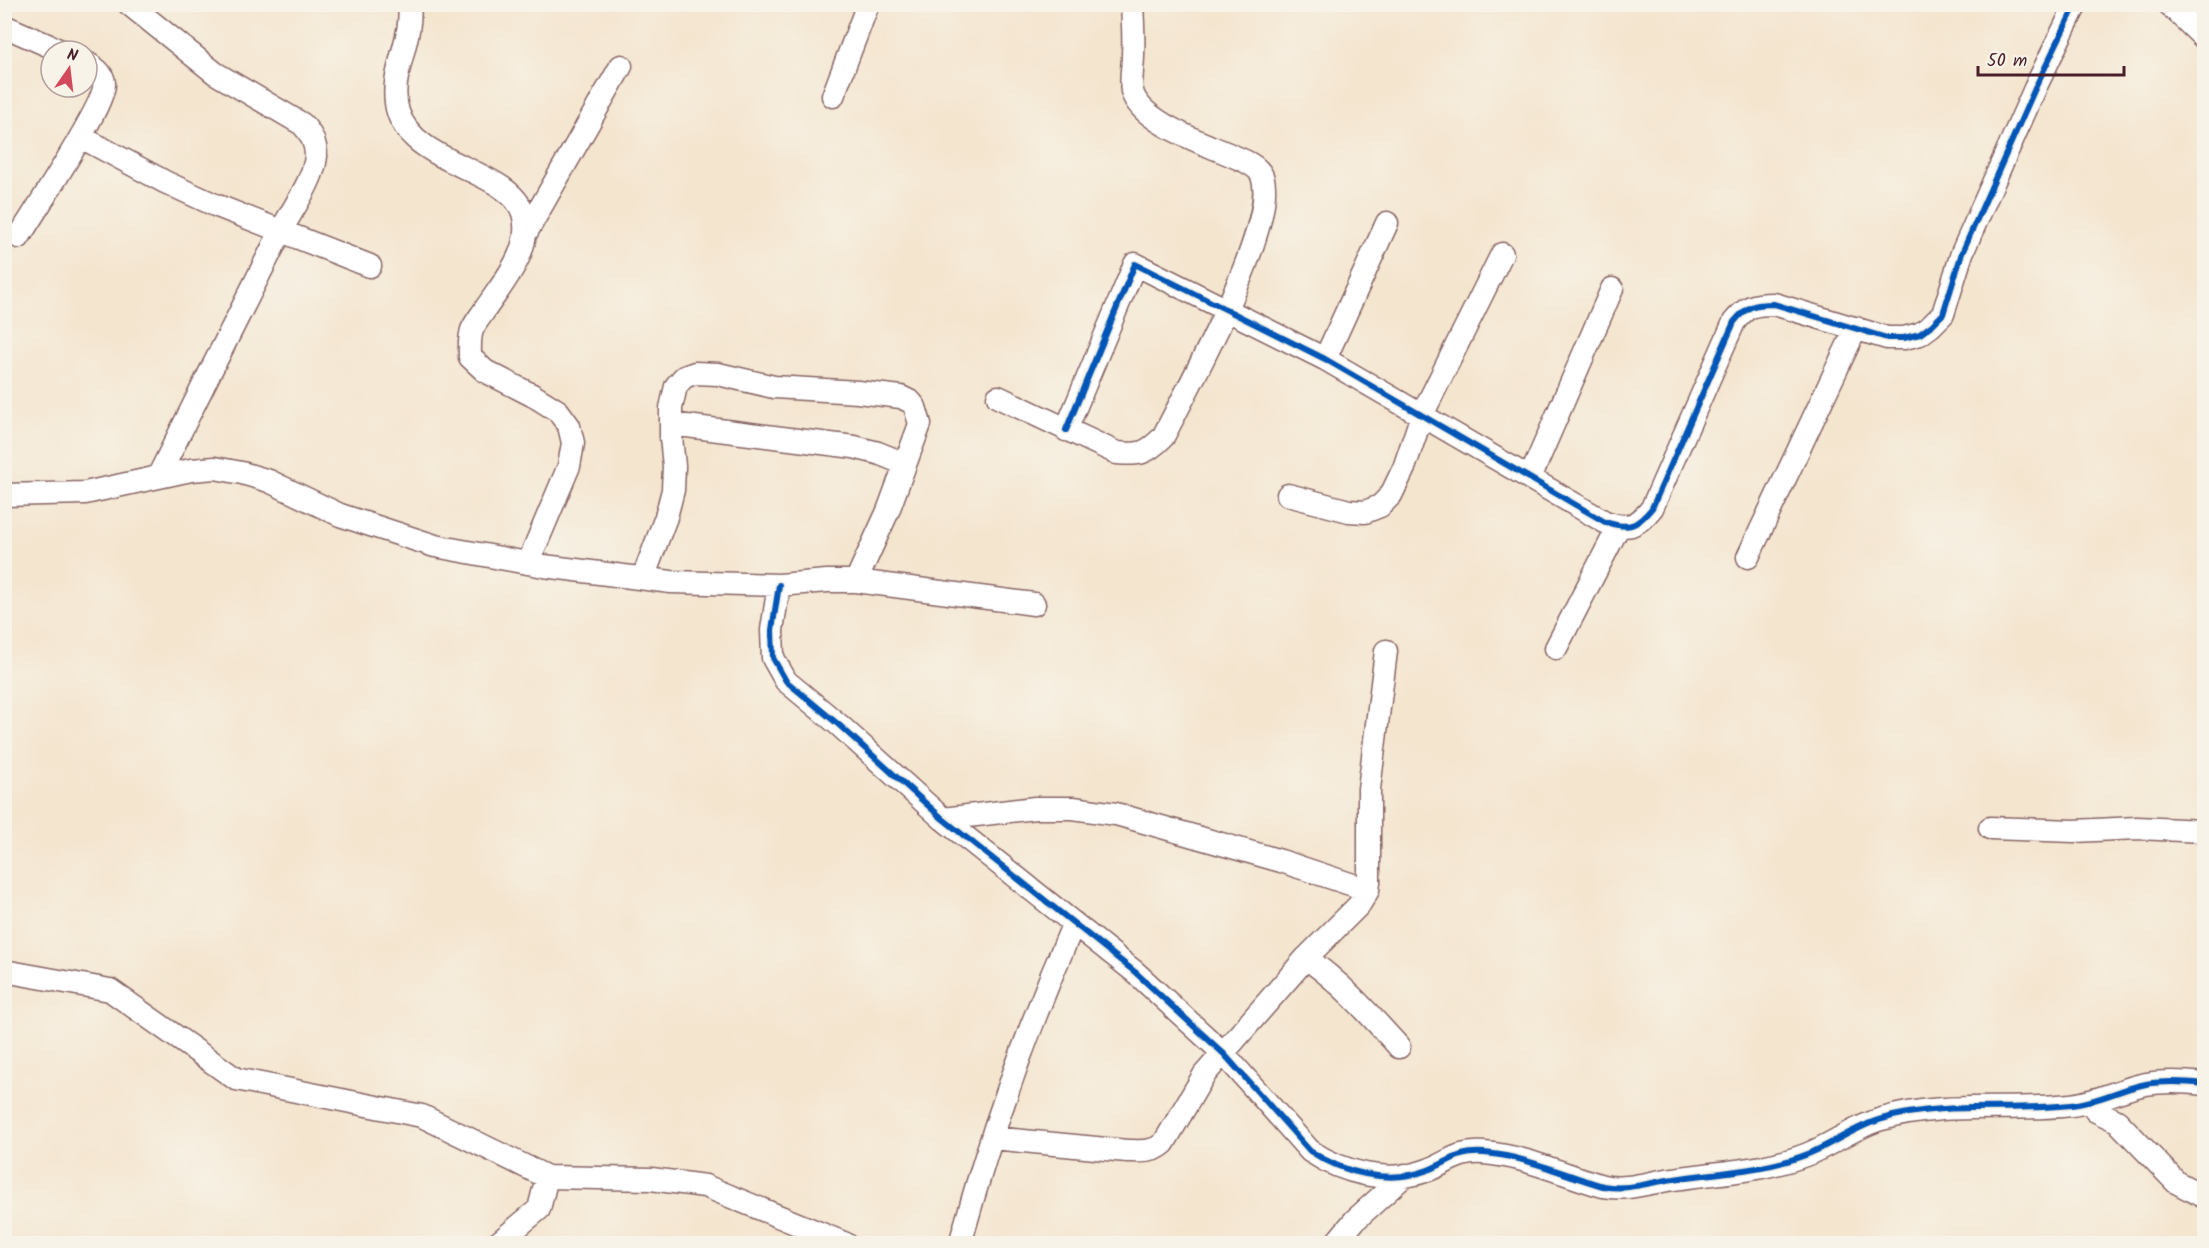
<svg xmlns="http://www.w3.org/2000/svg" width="2209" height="1248" viewBox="0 0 2209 1248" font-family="Kalam,sans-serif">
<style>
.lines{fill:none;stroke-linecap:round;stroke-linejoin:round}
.minor-casing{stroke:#866464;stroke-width:25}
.minor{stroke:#fff;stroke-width:22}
.cycleway-casing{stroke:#f7f3e8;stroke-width:10}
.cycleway{stroke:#0057b8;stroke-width:6}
</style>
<rect width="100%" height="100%" fill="#f7f3e8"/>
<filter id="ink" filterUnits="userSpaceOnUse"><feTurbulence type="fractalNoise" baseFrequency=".0167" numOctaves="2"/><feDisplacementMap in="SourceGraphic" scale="12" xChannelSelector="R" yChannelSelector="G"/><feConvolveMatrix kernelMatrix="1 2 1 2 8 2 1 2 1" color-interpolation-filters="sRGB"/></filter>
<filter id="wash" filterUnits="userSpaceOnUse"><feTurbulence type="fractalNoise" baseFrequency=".008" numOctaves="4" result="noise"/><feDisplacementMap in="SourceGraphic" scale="24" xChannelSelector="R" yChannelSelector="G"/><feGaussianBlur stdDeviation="1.35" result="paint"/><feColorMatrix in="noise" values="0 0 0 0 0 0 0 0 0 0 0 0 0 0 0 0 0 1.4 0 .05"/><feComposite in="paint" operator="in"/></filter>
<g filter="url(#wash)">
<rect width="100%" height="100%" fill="#f4e5cf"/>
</g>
<g filter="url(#ink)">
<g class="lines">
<g class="minor-casing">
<path id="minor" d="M129,4L215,73L302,124C311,133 316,143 316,156C314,181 290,212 279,235C238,316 198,396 158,477
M409,4C414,41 387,76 398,112C415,166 509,169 523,213C534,249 503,282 484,311C480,317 475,323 472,330C469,339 470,347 470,357L485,371L534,396L558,411L569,426L573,443L569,466L528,563
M2169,4L2204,38
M4,26L61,51
M833,96L868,4
M81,137L165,182L215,205L370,266
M526,233L621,66
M19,237C33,214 107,102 104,83C103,73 95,68 87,63
M1325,359L1387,223
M998,397L1117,453C1140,455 1146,454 1163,437C1187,390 1280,222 1262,176C1258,166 1243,160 1233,156C1206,144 1139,122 1132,91C1130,80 1133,66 1133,55C1134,38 1133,21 1132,4
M671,424L854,447L878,453L905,464
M1066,430L1135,264L1325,359L1605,522C1628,529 1636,528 1652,508L1734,322C1747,306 1753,304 1774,304L1887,338H1904L1920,334L1931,326L1943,314L1962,253L2037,84L2076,4
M1530,478L1612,289
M4,495L85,493L191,470L215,468L242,473L269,481L340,515L435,546L544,566L671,582L779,585L827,581H856L1034,604
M1288,495L1349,511L1365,512L1380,506L1391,495L1404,468L1422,415L1502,254
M1748,557L1856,328
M643,578L666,517L673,490L674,466L671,437V408L676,386L684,377L695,373L718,374L774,387L858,392L901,397L911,402L915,407L920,424L888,511L856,581
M779,585L772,630L773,658L786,681L839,725L943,819L1135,972L1224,1054L1310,1151C1343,1173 1389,1185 1428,1170C1450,1162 1457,1151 1484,1153C1525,1156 1564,1175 1603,1186C1628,1191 1650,1182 1674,1179C1720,1172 1765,1171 1808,1154C1833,1144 1856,1126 1882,1119C1943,1101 2009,1112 2071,1105C2098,1102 2120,1089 2146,1084C2164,1081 2186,1082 2204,1084
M1556,648L1619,526
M943,819L1035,808H1073L1116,814L1281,861L1368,890
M1990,828L2074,831L2137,828L2204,831
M1306,958C1342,983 1370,1015 1399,1047
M4,971L110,990L236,1079L422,1116L547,1177L651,1179L705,1186L846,1244
M2096,1111L2117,1121L2176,1182L2204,1197
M992,1138L1127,1151C1141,1151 1153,1153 1164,1143L1204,1075L1306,958L1359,905L1368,890L1369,882V789L1386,651
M497,1244L539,1209L547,1177
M960,1244C990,1134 1028,1027 1074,923
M1335,1244L1355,1220L1405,1175"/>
</g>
<use href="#minor" class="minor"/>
<g class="cycleway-casing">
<path id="cycleway" d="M1066,430L1135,264L1325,359L1605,522C1628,529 1636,528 1652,508L1734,322C1747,306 1753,304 1774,304L1887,338H1904L1920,334L1931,326L1943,314L1962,253L2037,84L2076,4
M779,585L772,630L773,658L786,681L839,725L943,819L1135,972L1224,1054L1310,1151C1343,1173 1389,1185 1428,1170C1450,1162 1457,1151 1484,1153C1525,1156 1564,1175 1603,1186C1628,1191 1650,1182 1674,1179C1720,1172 1765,1171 1808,1154C1833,1144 1856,1126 1882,1119C1943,1101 2009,1112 2071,1105C2098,1102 2120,1089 2146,1084C2164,1081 2186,1082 2204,1084"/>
</g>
<use href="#cycleway" class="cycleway"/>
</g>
</g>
<rect width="2209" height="1248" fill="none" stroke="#f7f3e8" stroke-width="24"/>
<g transform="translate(69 69) rotate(14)"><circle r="28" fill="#f7f3e8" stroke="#b29e9c" stroke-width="1.5"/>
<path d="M0-4.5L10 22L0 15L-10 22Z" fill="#d1495b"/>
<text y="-9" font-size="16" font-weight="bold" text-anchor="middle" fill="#4a1f2b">N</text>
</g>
<path d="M1978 66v9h146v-9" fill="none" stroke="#4a1f2b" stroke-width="3"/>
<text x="1987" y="66" font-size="18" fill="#4a1f2b" stroke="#f7f3e8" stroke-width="4.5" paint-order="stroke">50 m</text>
</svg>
